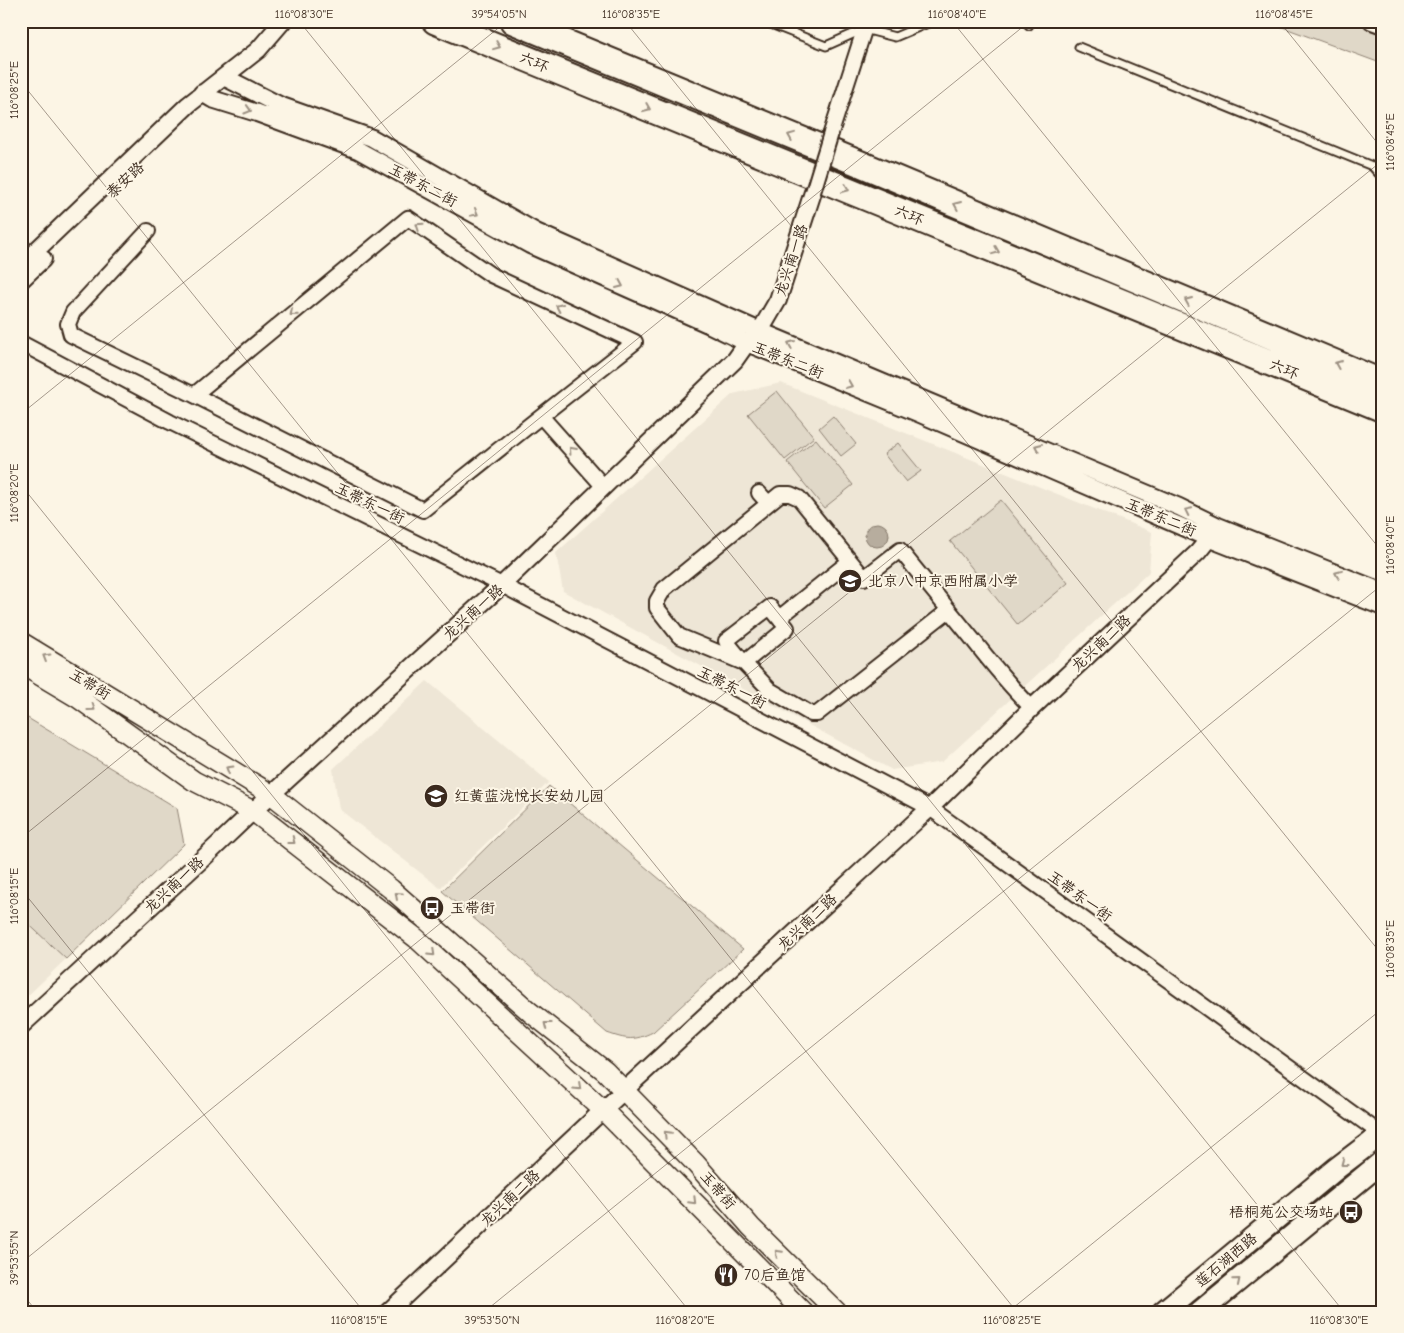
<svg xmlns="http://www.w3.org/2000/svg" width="1404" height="1333" viewBox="0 0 1404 1333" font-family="'Comic Neue','LXGW WenKai TC',sans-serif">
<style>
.built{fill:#eee6d6}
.green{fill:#e0d8c8;stroke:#8e8173}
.water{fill:#b7ad9e;stroke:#85796b}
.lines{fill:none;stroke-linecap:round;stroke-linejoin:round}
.service-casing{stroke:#3b2a1e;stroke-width:11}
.minor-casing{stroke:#3b2a1e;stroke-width:18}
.tertiary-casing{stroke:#3b2a1e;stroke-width:20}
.secondary-casing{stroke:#3b2a1e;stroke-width:22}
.primary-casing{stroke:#3b2a1e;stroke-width:25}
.motorway-casing{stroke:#3b2a1e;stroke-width:29}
.service{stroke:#fcf5e5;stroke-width:7}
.minor{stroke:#fcf5e5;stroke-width:14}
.tertiary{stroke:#fcf5e5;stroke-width:16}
.secondary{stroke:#fcf5e5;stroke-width:19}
.primary{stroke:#fcf5e5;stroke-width:21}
.motorway{stroke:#fcf5e5;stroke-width:25}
.minor-bridge-casing{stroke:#3b2a1e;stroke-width:18;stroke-linecap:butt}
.minor-bridge{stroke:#fcf5e5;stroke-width:14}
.oneway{stroke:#9c9082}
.ticks{fill:none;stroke:#3b2a1e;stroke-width:1;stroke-opacity:0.45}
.labels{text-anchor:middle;stroke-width:4;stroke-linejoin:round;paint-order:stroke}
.street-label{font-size:15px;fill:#3b2a1e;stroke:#fcf5e5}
.poi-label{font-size:15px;fill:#3b2a1e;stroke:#fcf5e5;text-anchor:start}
.neatline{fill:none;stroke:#3b2a1e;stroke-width:2}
.ticks-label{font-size:12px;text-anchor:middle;fill:#3b2a1e}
</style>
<rect width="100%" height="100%" fill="#fcf5e5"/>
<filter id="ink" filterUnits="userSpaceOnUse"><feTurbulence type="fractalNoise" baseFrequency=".02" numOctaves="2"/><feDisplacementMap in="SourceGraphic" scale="10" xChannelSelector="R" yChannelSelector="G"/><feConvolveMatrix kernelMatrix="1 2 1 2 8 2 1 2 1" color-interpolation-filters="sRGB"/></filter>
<g filter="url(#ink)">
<path class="built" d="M781,383L1152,532L1149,572L942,762L892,770L563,591L556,553L733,394Z
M427,681L549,782L440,888L339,809L333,769Z
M21,917L66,959L21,1002Z"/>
<path class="green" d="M1266,21H1383V64Z
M777,391L814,437L785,460L748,414Z
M833,416L856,444L841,456L819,428Z
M816,439L853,485L824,508L787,462Z
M898,443L921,471L906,482L884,454Z
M1001,500L1068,583L1018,625L950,541Z
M21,714L177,808L184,844L66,959L21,917Z
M549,786L743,949L653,1032C634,1041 627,1040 607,1033L442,891Z"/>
<path class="water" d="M865 535a12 12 0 1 1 24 0a12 12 0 1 1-24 0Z"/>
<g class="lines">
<g class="service-casing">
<path id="service" d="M763,21L826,46L864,29L895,37L933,21
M1025,21L1029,25
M1079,47L1372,166L1383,178"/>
</g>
<g class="minor-casing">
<path id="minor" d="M831,133L867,21
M148,231L73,312L68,324L71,335L194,395
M21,343L170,422L502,585L930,808L1381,1134
M541,416L423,510L194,395L408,218L491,275L635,342L541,416L604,487
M759,493L768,503
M949,610L817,714H811L770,690L744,663L726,641L770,607L787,628L744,663L679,636L657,608V601L664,589L780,494H790L799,498L864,578L900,550C924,580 949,610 974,641C992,664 1011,687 1032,708
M779,618L850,561"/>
</g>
<g class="tertiary-casing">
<path id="tertiary" d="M1372,21L1383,25
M224,77L279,105L372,138L536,232L760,331L1179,507L1218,526L1383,592
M202,93L212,99L257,113L358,150L530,245L710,325L747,343L918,413L1210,539L1383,607
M21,265L188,105L258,50L283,21
M21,280L43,259
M21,1026L211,851L253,811L502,585L735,360L747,343L760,331L778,300L813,192
M388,1312L603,1110L930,808L1032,708L1198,552L1215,531"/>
</g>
<g class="secondary-casing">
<path id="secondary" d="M21,642L271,794L391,889L530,1012L605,1071L696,1164L751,1227L837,1312
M21,664L78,698L194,781L253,811L416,938L603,1110L803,1312"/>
</g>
<g class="primary-casing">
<path id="primary" d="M1163,1312L1337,1168L1383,1133
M1200,1312L1383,1161"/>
</g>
<g class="motorway-casing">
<path id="motorway" d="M435,21L1383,409
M513,21L856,162L1383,383"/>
</g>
<use href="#service" class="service"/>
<use href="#minor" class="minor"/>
<use href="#tertiary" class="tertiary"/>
<use href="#secondary" class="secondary"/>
<use href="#primary" class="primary"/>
<use href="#motorway" class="motorway"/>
<g class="minor-bridge-casing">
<path id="minor-bridge" d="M813,192L831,133"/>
</g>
<use href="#minor-bridge" class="minor-bridge"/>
</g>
<defs><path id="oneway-chevron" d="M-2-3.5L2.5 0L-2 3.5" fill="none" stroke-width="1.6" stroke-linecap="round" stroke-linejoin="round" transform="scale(1.25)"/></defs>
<g class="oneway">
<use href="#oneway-chevron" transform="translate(497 46) rotate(22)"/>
<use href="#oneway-chevron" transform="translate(647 108) rotate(22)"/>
<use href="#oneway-chevron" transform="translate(248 110) rotate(17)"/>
<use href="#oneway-chevron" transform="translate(791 136) rotate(-158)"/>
<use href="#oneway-chevron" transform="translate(846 189) rotate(22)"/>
<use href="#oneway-chevron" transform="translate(957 205) rotate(-157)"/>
<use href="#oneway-chevron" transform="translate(475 213) rotate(29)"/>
<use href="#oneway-chevron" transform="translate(419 226) rotate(-146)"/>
<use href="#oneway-chevron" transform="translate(996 251) rotate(22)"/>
<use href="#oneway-chevron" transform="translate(620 285) rotate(24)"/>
<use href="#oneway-chevron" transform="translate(1188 301) rotate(-157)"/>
<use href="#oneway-chevron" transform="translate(559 307) rotate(-155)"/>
<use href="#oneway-chevron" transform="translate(293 313) rotate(141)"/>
<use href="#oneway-chevron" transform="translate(791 344) rotate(-157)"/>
<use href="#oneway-chevron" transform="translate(1338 364) rotate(-157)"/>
<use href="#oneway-chevron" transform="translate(849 385) rotate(22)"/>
<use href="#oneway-chevron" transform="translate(1038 447) rotate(-157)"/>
<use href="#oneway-chevron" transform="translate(572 450) rotate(-132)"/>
<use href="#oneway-chevron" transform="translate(1188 511) rotate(-154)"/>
<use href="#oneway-chevron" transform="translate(1338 574) rotate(-158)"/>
<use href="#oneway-chevron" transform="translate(46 657) rotate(-149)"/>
<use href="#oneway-chevron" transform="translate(92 708) rotate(36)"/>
<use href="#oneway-chevron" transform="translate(229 769) rotate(-149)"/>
<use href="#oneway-chevron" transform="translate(292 841) rotate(38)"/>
<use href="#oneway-chevron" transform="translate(398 895) rotate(-138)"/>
<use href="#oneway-chevron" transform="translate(432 953) rotate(43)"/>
<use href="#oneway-chevron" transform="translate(547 1025) rotate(-142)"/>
<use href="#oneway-chevron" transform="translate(578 1087) rotate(43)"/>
<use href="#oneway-chevron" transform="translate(667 1134) rotate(-134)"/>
<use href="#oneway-chevron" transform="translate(1344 1163) rotate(143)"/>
<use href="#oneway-chevron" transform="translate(693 1201) rotate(45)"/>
<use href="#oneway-chevron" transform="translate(778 1253) rotate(-135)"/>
<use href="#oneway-chevron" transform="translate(1237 1281) rotate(-40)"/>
</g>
</g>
<path class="ticks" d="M299,21L1344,1312M625,21L1383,956M952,21L1383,553M1279,21L1383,150M21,82L1017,1312M21,414L507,21M21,485L690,1312M21,838L1030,21M21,889L364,1312M21,1263L1383,160M21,1292L37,1312M484,1312L1383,584M1008,1312L1383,1008"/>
<defs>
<g id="school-disc" transform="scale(1.25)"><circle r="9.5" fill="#3b2a1e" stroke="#fcf5e5"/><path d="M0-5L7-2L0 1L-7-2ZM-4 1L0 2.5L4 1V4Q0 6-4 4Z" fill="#fff"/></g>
<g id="bus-disc" transform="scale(1.25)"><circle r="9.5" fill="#3b2a1e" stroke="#fcf5e5"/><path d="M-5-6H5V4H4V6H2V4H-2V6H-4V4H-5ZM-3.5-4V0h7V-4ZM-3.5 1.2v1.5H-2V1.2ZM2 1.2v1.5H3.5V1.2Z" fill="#fff"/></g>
<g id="restaurant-disc" transform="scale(1.25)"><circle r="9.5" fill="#3b2a1e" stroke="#fcf5e5"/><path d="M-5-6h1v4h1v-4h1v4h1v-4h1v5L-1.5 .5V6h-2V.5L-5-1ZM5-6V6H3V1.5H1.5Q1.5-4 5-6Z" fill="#fff"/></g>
</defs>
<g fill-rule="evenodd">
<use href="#school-disc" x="850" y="581"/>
<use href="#school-disc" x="436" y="796"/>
<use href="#bus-disc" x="432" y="908"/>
<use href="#bus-disc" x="1351" y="1212"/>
<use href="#restaurant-disc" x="726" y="1275"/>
</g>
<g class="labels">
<g class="street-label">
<text transform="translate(534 62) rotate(22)" y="5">六环</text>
<text transform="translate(125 180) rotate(-43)" y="5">泰安路</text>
<text transform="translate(423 185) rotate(28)" y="5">玉带东二街</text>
<text transform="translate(909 215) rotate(22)" y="5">六环</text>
<text transform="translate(791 260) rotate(-72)" y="5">龙兴南一路</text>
<text transform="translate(788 360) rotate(22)" y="5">玉带东二街</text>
<text transform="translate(1284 369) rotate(22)" y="5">六环</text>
<text transform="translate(370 503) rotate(26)" y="5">玉带东一街</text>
<text transform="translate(1161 517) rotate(23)" y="5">玉带东二街</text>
<text transform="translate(473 612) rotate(-42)" y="5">龙兴南一路</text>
<text transform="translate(1101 643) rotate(-43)" y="5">龙兴南二路</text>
<text transform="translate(90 684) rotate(31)" y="5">玉带街</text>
<text transform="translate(732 687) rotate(27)" y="5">玉带东一街</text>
<text transform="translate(174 885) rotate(-43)" y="5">龙兴南一路</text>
<text transform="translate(1080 896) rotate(36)" y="5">玉带东一街</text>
<text transform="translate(807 922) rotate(-43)" y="5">龙兴南二路</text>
<text transform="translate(718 1190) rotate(49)" y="5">玉带街</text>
<text transform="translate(510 1198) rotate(-43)" y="5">龙兴南二路</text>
<text transform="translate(1226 1260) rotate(-40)" y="5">莲石湖西路</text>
</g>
<g class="poi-label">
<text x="868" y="586">北京八中京西附属小学</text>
<text x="454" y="801">红黄蓝泷悦长安幼儿园</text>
<text x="450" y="913">玉带街</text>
<text x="1334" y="1217" text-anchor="end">梧桐苑公交场站</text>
<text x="744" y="1280">70后鱼馆</text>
</g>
</g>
<rect width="1404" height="1333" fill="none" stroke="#fcf5e5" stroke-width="55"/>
<rect x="28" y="28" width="1348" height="1278" class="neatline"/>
<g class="ticks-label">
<text x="304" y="18">116°08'30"E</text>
<text x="499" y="18">39°54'05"N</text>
<text x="631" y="18">116°08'35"E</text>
<text x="957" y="18">116°08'40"E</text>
<text x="1284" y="18">116°08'45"E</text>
<text transform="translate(14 90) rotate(-90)" y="4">116°08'25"E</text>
<text transform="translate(1390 142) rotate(-90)" y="4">116°08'45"E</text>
<text transform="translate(14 493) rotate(-90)" y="4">116°08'20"E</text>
<text transform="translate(1390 545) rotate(-90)" y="4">116°08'40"E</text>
<text transform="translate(14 896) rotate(-90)" y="4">116°08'15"E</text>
<text transform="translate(1390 949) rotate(-90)" y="4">116°08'35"E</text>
<text transform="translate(14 1258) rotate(-90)" y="4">39°53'55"N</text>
<text x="359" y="1324">116°08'15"E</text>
<text x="492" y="1324">39°53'50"N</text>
<text x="685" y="1324">116°08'20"E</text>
<text x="1012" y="1324">116°08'25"E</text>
<text x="1339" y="1324">116°08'30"E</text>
</g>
</svg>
